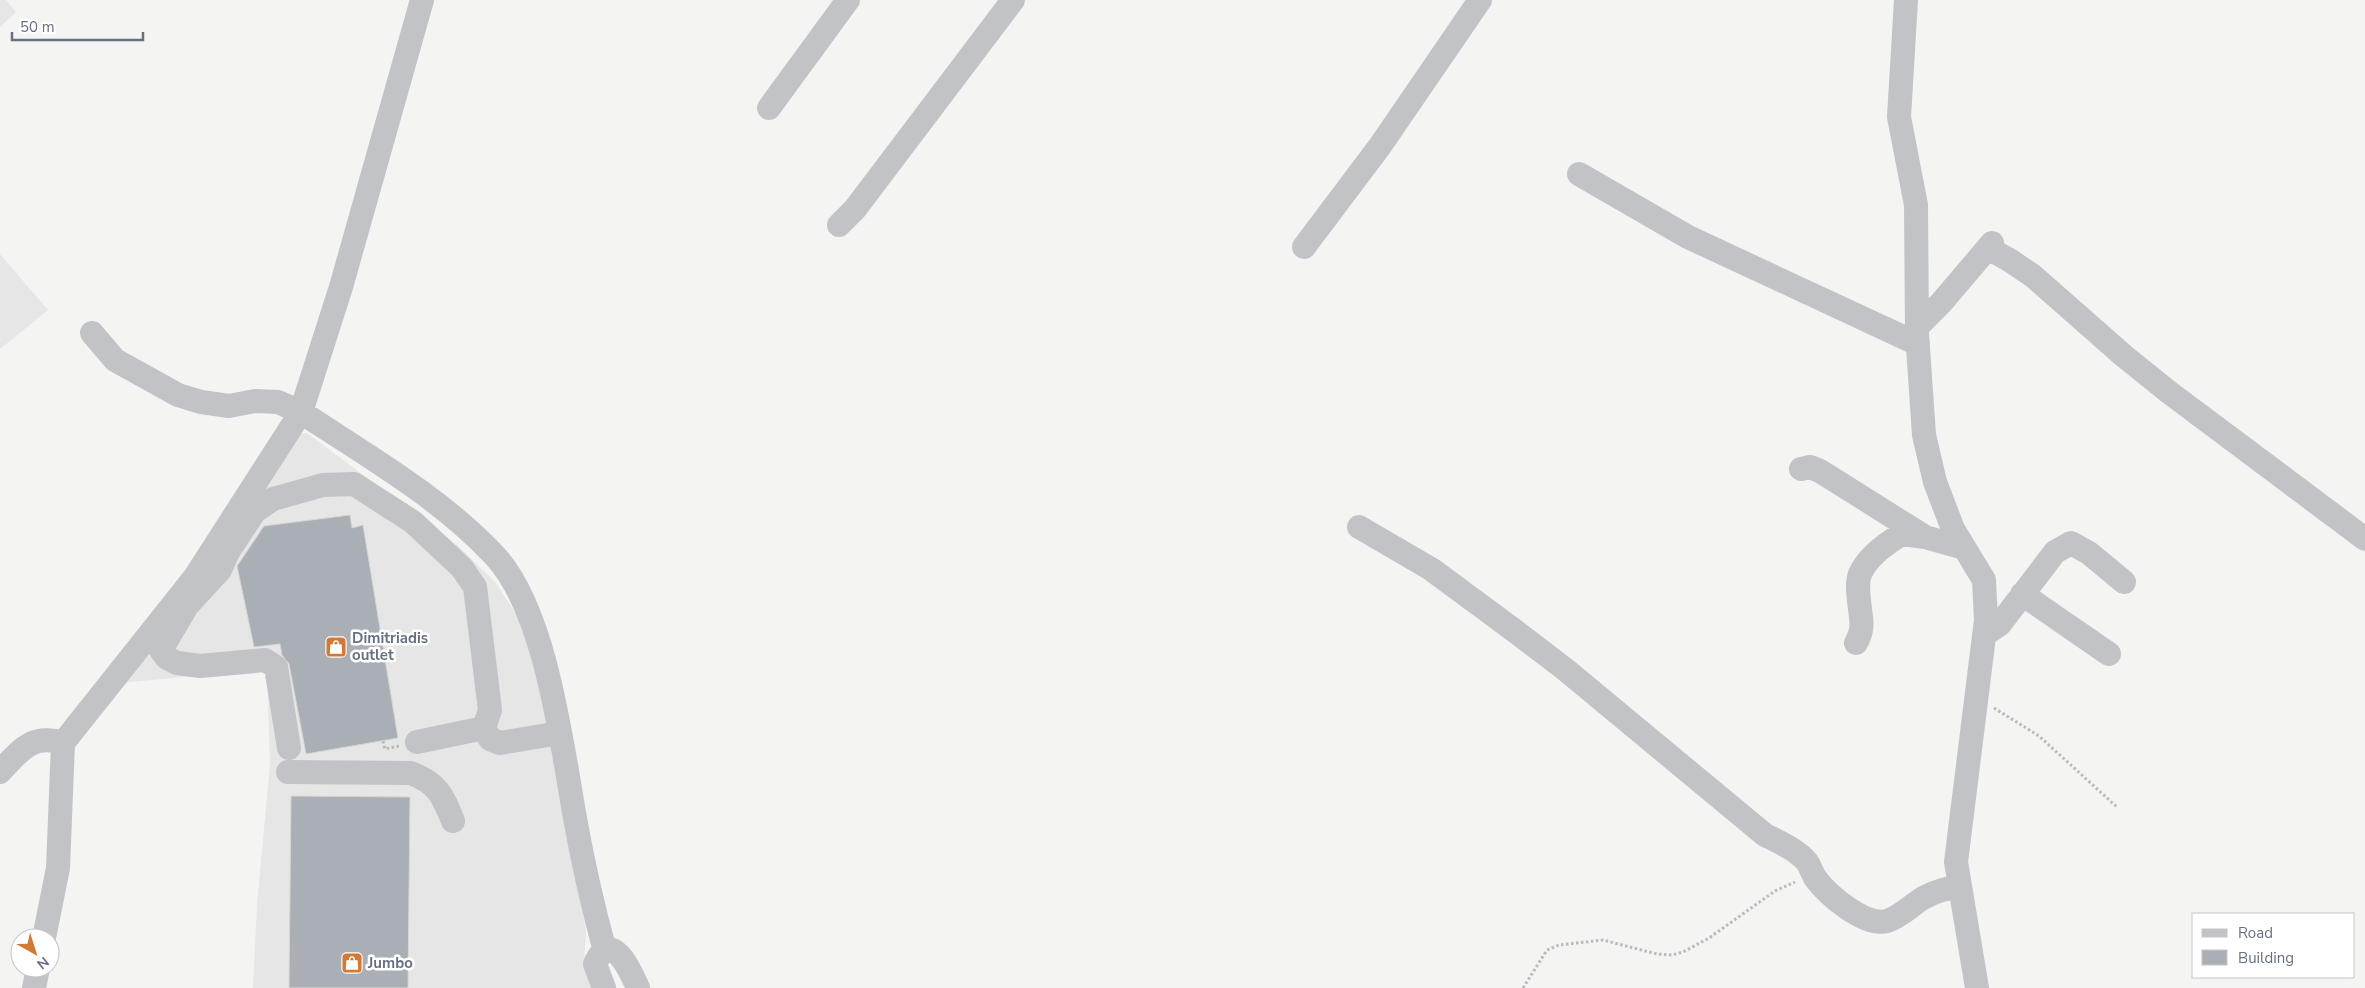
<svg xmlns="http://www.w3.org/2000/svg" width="2365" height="988" viewBox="0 0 2365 988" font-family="'Nunito Sans',sans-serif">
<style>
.built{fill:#e5e6e5}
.building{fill:#aaaeb5;stroke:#d6d6d4}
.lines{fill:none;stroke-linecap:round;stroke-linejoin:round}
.path{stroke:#b8babd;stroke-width:3;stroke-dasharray:2.5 2.5;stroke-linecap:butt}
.minor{stroke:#c1c3c7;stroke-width:24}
.labels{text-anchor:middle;stroke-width:5;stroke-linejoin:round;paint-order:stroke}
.poi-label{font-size:15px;font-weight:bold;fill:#677080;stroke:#fff;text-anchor:start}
</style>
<rect width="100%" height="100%" fill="#f4f5f2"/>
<path class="built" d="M0,0H6L16,12L0,27Z
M0,254L48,310L0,349Z
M307,433L457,545L495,582L522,623L534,655L560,783L586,931L584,964L594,988H253L257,905L270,764L267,669L121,683L297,434Z"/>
<path class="building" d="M350,515L352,528L363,525L398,738L306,754L289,664L282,655L280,644L254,647L237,566L264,526Z
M291,796L410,797L408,988H289Z"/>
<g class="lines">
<path class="path" d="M1994,708L2039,736L2118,808
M383,741L385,749L399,746
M1523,988L1547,950L1559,945L1603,940L1657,954L1672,955L1683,952L1709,938L1775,891L1795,882"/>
<path class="minor" d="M1906,0L1899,117L1916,205L1917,333L1924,435L1935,482L1953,529L1984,580L1986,620L1956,862L1977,988
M769,108L848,0
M1579,174L1688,237L1918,344
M839,225L855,209L1013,0
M1304,247L1380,146L1480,0
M1988,248L2011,261L2033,276L2124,356L2170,393L2365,539
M1917,327L1941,303L1992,243
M92,333L115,360L178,395L201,402L229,406L255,401L278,402L301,412C367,456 440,497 495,556C546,611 562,745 575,818C583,863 593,907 605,951
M1801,469L1810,467L1820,471L1925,537L1964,548
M1359,527L1431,569L1515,631L1566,670L1765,835C1779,842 1797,850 1807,862C1811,867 1812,874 1816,879C1828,895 1865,927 1887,921C1900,917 1912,905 1923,898C1934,892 1947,888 1959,886
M2022,594L2109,654
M1984,635L2000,624L2055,552L2071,543L2089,553L2124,582
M1856,643C1863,631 1862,623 1860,609C1859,599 1856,584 1860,574C1867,557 1887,543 1902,534L1925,537
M417,742L484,728
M289,748L276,667L265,660L200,666L177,663L167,658L161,650L187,606L220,570L228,552L255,511L273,499L323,485L354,484L413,522L462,568L475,587L490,710L484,728L490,739L500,743L560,733
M0,772C20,751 31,733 63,743
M288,772L411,773C438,784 442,794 453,821
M44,938L58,868L63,743L195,577L301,412L341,287L422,0
M34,988L38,968
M604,988L595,964C611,926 631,972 638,988"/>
</g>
<defs>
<g id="shop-square" transform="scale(1.125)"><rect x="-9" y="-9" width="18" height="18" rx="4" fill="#d27a35" stroke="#fff"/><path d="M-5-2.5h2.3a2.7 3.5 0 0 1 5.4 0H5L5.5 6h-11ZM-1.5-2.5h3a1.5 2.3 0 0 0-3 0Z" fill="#fff"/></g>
</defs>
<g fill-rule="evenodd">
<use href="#shop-square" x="336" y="647"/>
<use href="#shop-square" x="352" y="963"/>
</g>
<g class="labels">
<g class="poi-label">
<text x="352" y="643">Dimitriadis<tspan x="352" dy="17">outlet</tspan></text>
<text x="368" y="968">Jumbo</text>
</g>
</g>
<rect x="2192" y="913" width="162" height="65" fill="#ffffff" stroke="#c2c6cc"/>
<rect x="2202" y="929" width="25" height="8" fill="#c1c3c7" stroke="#c2c6cc"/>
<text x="2238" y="938" font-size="15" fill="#677080">Road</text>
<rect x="2202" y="950" width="25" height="15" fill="#aaaeb5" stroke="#c2c6cc"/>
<text x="2238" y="963" font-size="15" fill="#677080">Building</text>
<g transform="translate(35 953) rotate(141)"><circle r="24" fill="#ffffff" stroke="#c2c6cc"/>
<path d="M0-4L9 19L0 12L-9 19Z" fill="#d27a35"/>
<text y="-8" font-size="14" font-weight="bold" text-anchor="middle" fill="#677080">N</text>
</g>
<path d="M12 32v8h131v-8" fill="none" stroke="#677080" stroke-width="2.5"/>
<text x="20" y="32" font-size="15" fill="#677080" stroke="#ffffff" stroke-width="4" paint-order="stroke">50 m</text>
</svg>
